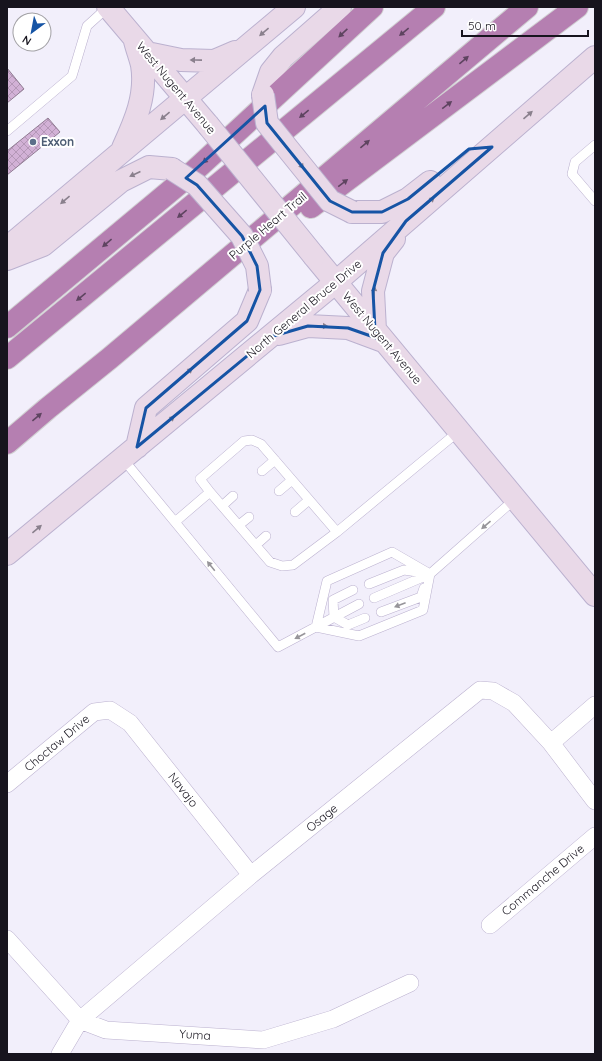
<svg xmlns="http://www.w3.org/2000/svg" width="602" height="1061" viewBox="0 0 602 1061" font-family="Quicksand,sans-serif">
<style>
.building{fill:url(#building-cross-hatch);stroke:#917c93}
.lines{fill:none;stroke-linecap:round;stroke-linejoin:round}
.lane-casing{stroke:#bbb1cf;stroke-width:10}
.street-casing{stroke:#bbb1cf;stroke-width:18}
.secondary-casing{stroke:#bbb1cf;stroke-width:24}
.highway-casing{stroke:#d1d0d2;stroke-width:24}
.lane{stroke:#fff;stroke-width:9}
.street{stroke:#fff;stroke-width:17}
.secondary{stroke:#e9d9e8;stroke-width:22}
.highway{stroke:#b57fb1;stroke-width:22}
.secondary-bridge-casing{stroke:#bbb1cf;stroke-width:24;stroke-linecap:butt}
.secondary-bridge{stroke:#e9d9e8;stroke-width:22}
.oneway{fill:#8a808d}
.oneway2{fill:#5e4460}
.oneway3{fill:#97959a}
.marked{fill:none;stroke:#1654a5;stroke-width:3;stroke-linejoin:round}
.service-dot{fill:#5c6f8a;stroke:#fff;stroke-width:1.5}
.labels{text-anchor:middle;stroke-width:4;stroke-linejoin:round;paint-order:stroke}
.street-label{font-size:12px;fill:#17141e;stroke:#fff}
.service-label{font-size:12px;font-weight:bold;fill:#4e5e75;stroke:#fff;text-anchor:start}
</style>
<defs>
<pattern id="building-cross-hatch" width="8" height="8" patternUnits="userSpaceOnUse"><rect width="8" height="8" fill="#d2b1d6"/><path d="M0 0l8 8M0 8l8-8" fill="none" stroke="#b497b7"/></pattern>
</defs>
<rect width="100%" height="100%" fill="#f2effb"/>
<path class="building" d="M7,68L24,89L7,103Z
M48,118L60,132L7,175V151Z"/>
<g class="lines">
<g class="lane-casing">
<path id="lane" d="M7,131L72,76L87,26L108,7
M595,145L575,162L572,174L595,201
M123,459L278,647L359,604
M262,471L275,460
M279,491L292,480
M210,492L270,562L282,566L293,565L337,532
M222,506L233,496
M295,512L309,500
M175,522L210,492L200,479L244,441L252,440L261,444L337,532L459,431
M239,525L249,517
M256,545L266,536
M392,552L430,574L423,610L359,636L316,627L327,581Z
M369,584L404,570L424,573
M374,598L430,574L515,499
M381,612L421,597L424,588
M334,617L333,600L353,590
M334,617L348,625L365,618"/>
</g>
<g class="street-casing">
<path id="street" d="M551,743L595,705
M7,784L94,712L110,710L130,723L251,875
M490,925L595,836
M7,939L80,1020L106,1030L263,1040L333,1019L410,983
M60,1054L80,1020L251,875L480,690L493,691L514,703L551,743L595,801"/>
</g>
<g class="secondary-casing">
<path id="secondary" d="M108,7L208,125
M147,53L181,60L214,61L235,52
M263,95L271,72L283,57L340,7
M123,148C135,122 147,95 142,65C140,57 137,49 135,41
M352,212H382L408,199L430,182
M7,248L294,7
M314,256L595,595
M7,259L43,245L121,181L149,167L172,169
M375,330L373,291L383,253L394,239
M279,334L308,326L348,328L383,341
M137,447L146,408L247,321L260,290
M7,554L336,282L595,57"/>
</g>
<g class="highway-casing">
<path id="highway" d="M311,207L577,7
M7,327L193,172L372,7
M7,358L434,7
M7,443L48,408L110,358L527,7"/>
</g>
<use href="#lane" class="lane"/>
<use href="#street" class="street"/>
<use href="#secondary" class="secondary"/>
<use href="#highway" class="highway"/>
<g class="secondary-bridge-casing">
<path id="secondary-bridge" d="M263,95L267,123L330,201L352,212
M208,125L314,256
M172,169L197,185L242,236L257,266L260,290"/>
</g>
<use href="#secondary-bridge" class="secondary-bridge"/>
</g>
<defs><path id="oneway-solid" d="M-6-.8H1V-3.2L6.5 0L1 3.2V.8H-6Z"/></defs>
<g class="oneway">
<use href="#oneway-solid" transform="translate(264 32) rotate(140)"/>
<use href="#oneway-solid" transform="translate(196 60) rotate(-179)"/>
<use href="#oneway-solid" transform="translate(528 115) rotate(-41)"/>
<use href="#oneway-solid" transform="translate(165 116) rotate(140)"/>
<use href="#oneway-solid" transform="translate(300 164) rotate(51)"/>
<use href="#oneway-solid" transform="translate(135 174) rotate(155)"/>
<use href="#oneway-solid" transform="translate(65 200) rotate(140)"/>
<use href="#oneway-solid" transform="translate(430 201) rotate(-41)"/>
<use href="#oneway-solid" transform="translate(374 292) rotate(-85)"/>
<use href="#oneway-solid" transform="translate(322 326) rotate(2)"/>
<use href="#oneway-solid" transform="translate(188 372) rotate(-41)"/>
<use href="#oneway-solid" transform="translate(170 420) rotate(-40)"/>
<use href="#oneway-solid" transform="translate(37 529) rotate(-40)"/>
</g>
<g class="oneway2">
<use href="#oneway-solid" transform="translate(404 32) rotate(141)"/>
<use href="#oneway-solid" transform="translate(343 33) rotate(137)"/>
<use href="#oneway-solid" transform="translate(464 60) rotate(-40)"/>
<use href="#oneway-solid" transform="translate(447 105) rotate(-37)"/>
<use href="#oneway-solid" transform="translate(304 114) rotate(141)"/>
<use href="#oneway-solid" transform="translate(365 144) rotate(-40)"/>
<use href="#oneway-solid" transform="translate(207 159) rotate(137)"/>
<use href="#oneway-solid" transform="translate(343 183) rotate(-37)"/>
<use href="#oneway-solid" transform="translate(182 214) rotate(141)"/>
<use href="#oneway-solid" transform="translate(107 243) rotate(140)"/>
<use href="#oneway-solid" transform="translate(81 297) rotate(141)"/>
<use href="#oneway-solid" transform="translate(37 417) rotate(-40)"/>
</g>
<g class="oneway3">
<use href="#oneway-solid" transform="translate(486 525) rotate(139)"/>
<use href="#oneway-solid" transform="translate(211 566) rotate(-129)"/>
<use href="#oneway-solid" transform="translate(400 605) rotate(159)"/>
<use href="#oneway-solid" transform="translate(300 636) rotate(152)"/>
</g>
<path class="marked" d="M265,106L267,123L330,201L352,212H382L408,199L469,149L492,147L406,221L383,253L373,291L375,330L385,341L348,328L308,326L270,337L137,447L146,408L247,321L260,290L257,266L242,236L197,185L186,178Z"/>
<circle class="service-dot" cx="33" cy="142" r="4"/>
<g class="labels">
<g class="street-label">
<text transform="translate(176 88) rotate(50)" y="4">West Nugent Avenue</text>
<text transform="translate(268 226) rotate(-40)" y="4">Purple Heart Trail</text>
<text transform="translate(304 309) rotate(-40)" y="4">North General Bruce Drive</text>
<text transform="translate(382 338) rotate(50)" y="4">West Nugent Avenue</text>
<text transform="translate(57 743) rotate(-40)" y="4">Choctaw Drive</text>
<text transform="translate(183 790) rotate(52)" y="4">Navajo</text>
<text transform="translate(322 818) rotate(-39)" y="4">Osage</text>
<text transform="translate(543 880) rotate(-40)" y="4">Commanche Drive</text>
<text transform="translate(195 1035) rotate(4)" y="4">Yuma</text>
</g>
<g class="service-label">
<text x="41" y="146">Exxon</text>
</g>
</g>
<rect width="602" height="1061" fill="none" stroke="#17141e" stroke-width="16"/>
<g transform="translate(32 32) rotate(212)"><circle r="19" fill="#ffffff" stroke="#a2a1a5"/>
<path d="M0-3L7 15L0 10L-7 15Z" fill="#1654a5"/>
<text y="-6" font-size="11" font-weight="bold" text-anchor="middle" fill="#17141e">N</text>
</g>
<path d="M462 30v6h126v-6" fill="none" stroke="#17141e" stroke-width="2"/>
<text x="468" y="30" font-size="12" fill="#17141e" stroke="#ffffff" stroke-width="3" paint-order="stroke">50 m</text>
</svg>
